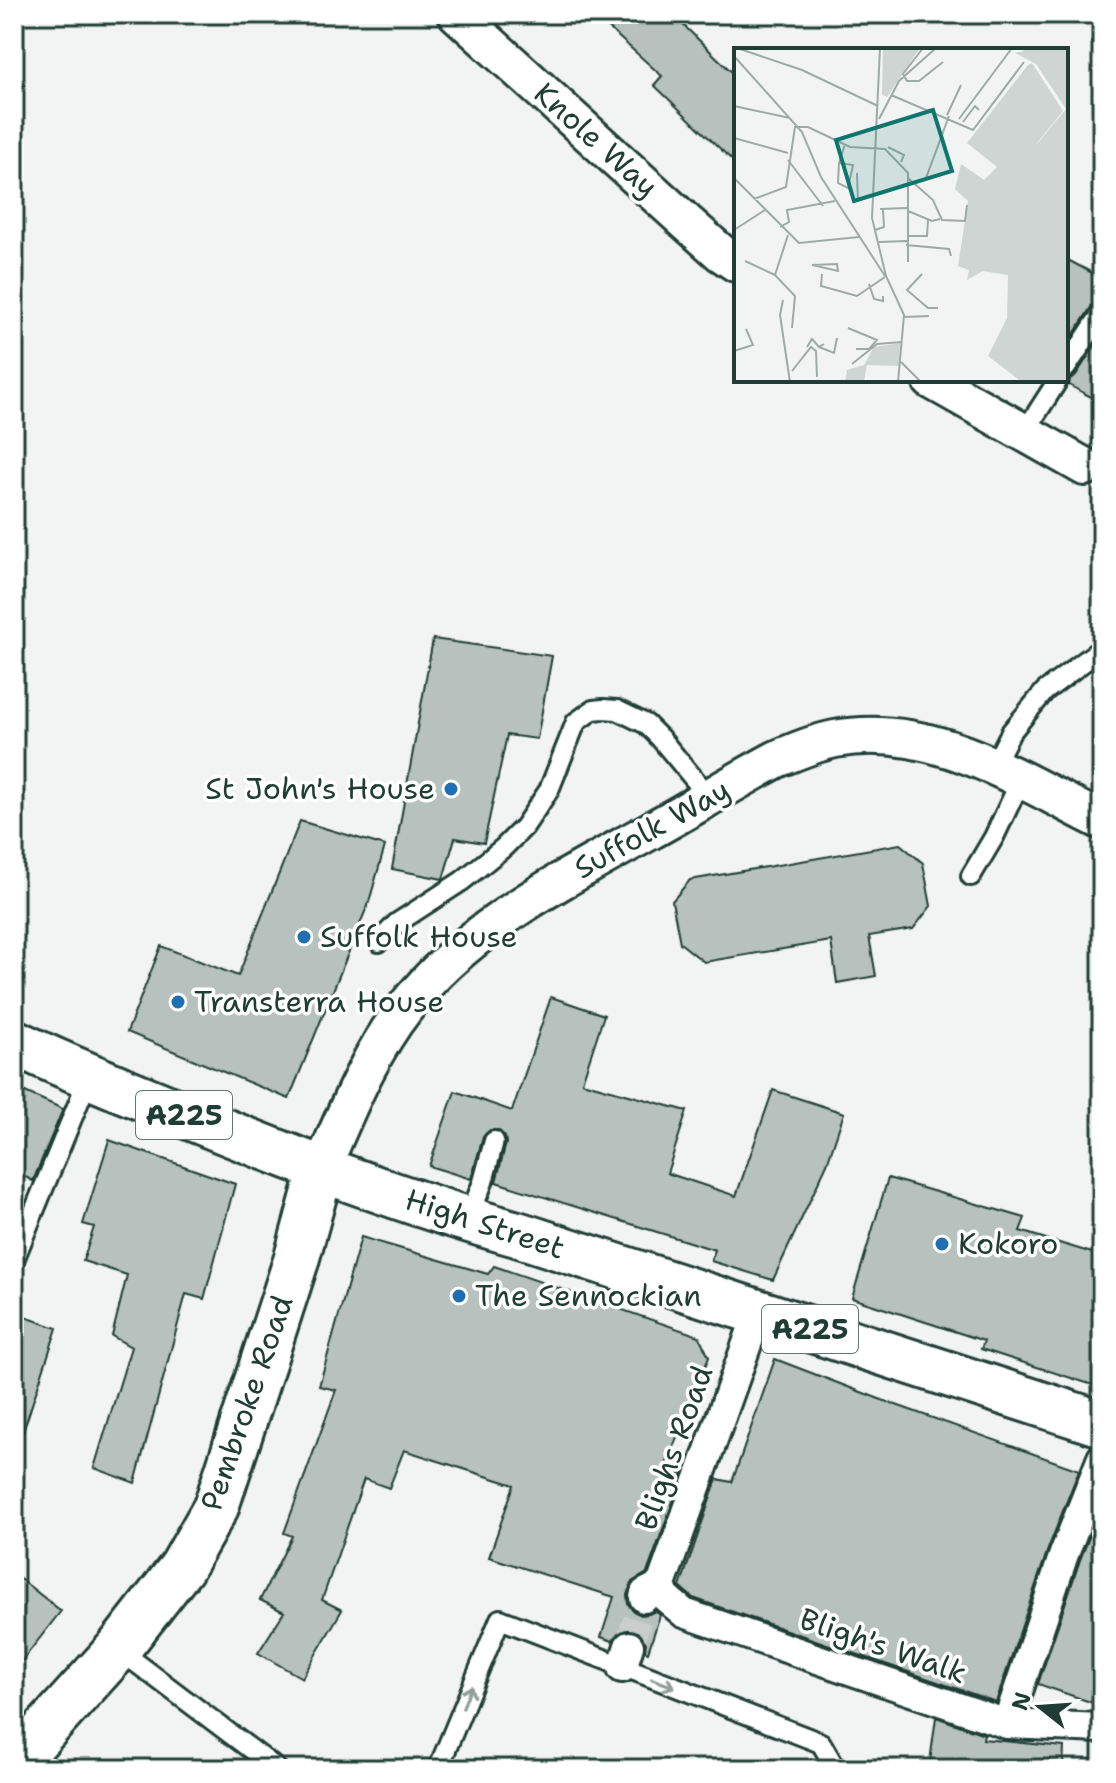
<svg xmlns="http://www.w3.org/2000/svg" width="1116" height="1783" viewBox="0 0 1116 1783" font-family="'Shantell Sans',sans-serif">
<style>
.building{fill:#b7c1bd;stroke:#1f3d34;stroke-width:2}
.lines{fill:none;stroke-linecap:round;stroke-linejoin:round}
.pedestrian-tunnel{stroke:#c8cfcd;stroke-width:28;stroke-dasharray:28 14;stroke-linecap:butt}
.service-casing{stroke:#1f3d34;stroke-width:24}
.pedestrian-casing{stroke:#1f3d34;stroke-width:34}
.minor-casing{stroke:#1f3d34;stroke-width:42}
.tertiary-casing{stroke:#1f3d34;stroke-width:50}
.primary-casing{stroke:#1f3d34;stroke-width:50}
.service{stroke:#fff;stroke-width:18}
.pedestrian{stroke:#fff;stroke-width:28}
.minor{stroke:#fff;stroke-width:36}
.tertiary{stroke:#fff;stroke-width:44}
.primary{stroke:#fff;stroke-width:44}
.oneway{stroke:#8f9e9a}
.poi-dot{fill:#1f6fb2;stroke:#fff;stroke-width:3}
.labels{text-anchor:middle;stroke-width:7;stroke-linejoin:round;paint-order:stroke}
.shield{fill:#fff;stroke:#627771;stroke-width:2}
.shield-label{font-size:28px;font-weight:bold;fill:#1f3d34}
.street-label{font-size:30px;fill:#1f3d34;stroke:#fff}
.poi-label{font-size:30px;fill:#1f3d34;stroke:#fff;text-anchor:start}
.inset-road{fill:none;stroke:#9eaaa7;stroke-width:2}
.view{fill:#0f766e;fill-opacity:0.15;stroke:#0f766e;stroke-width:4}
.inset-edge{fill:none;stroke:#1f3d34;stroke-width:4}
</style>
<rect width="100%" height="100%" fill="#f2f3f3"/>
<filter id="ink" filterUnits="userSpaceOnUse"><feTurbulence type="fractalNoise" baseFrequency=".0125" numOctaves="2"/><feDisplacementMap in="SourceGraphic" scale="16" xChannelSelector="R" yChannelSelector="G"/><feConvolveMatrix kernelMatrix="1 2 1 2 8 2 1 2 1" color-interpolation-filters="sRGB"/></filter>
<g filter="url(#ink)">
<path class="building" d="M593,14H672L736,76V164L654,85L662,76Z
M1066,259L1102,278V301L1092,306L1066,346Z
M1102,335V403L1069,385L1070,379L1076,375Z
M433,639L552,656L537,739L507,735L484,843L455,838L443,879L392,869Z
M300,821L385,846L369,902L289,1099L127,1032L161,946L238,976Z
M900,844L923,863L931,906L913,929L869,936L876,976L837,983L831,941L704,962L680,943L672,901L690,880Z
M551,997L604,1015L582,1082L687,1111L667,1173L736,1196L773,1090L844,1113L827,1164L773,1280L711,1261L715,1250L496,1182L506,1143L505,1137L498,1130H490L483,1137L471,1179L429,1166L455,1091L512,1111Z
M14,1087L63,1109L33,1181L14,1171Z
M109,1140L235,1184L204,1299L186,1294L135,1483L94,1468L131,1347L112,1336L127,1275L83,1261L94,1227L83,1224Z
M888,1178L1025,1218L1020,1231L1102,1256V1388L981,1349L984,1341L852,1298Z
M361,1237L488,1274L494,1266L699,1336L709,1357L664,1470L683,1474L647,1573L632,1582L627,1595L628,1604L633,1611L641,1615L649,1614L655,1611L660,1615L648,1652L645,1651L646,1643L642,1635L633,1630L626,1629L618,1633L613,1641L601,1637L614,1597L489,1557L514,1485L404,1450L389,1488L364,1479L322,1600L342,1610L302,1678L258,1653L284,1612L260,1600L292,1536L284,1533L336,1390L319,1386Z
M14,1313L57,1328L20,1441L14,1440Z
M775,1359L882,1400L1079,1470L1048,1549L996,1702L693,1598L680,1587L717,1479L732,1482Z
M1099,1513L1102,1514V1706L1038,1684L1080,1560Z
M14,1574L61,1611L14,1671Z
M936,1717L984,1734L983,1739L1064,1747L1063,1769H929Z"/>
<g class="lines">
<path class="pedestrian-tunnel" d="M629,1646L644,1598"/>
<g class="service-casing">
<path id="service" d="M1066,368L1102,313
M1024,433L1058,380
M993,767L1011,732L1045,691L1102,648
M971,876L994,837L1021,780
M379,942L397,923L462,881L503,848L524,827L549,790L576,722L593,710L603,709L617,710L646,724L660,738L709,797
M468,1220L483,1182L494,1141
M14,1260L89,1077
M118,1649L277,1769
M438,1769L500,1619L821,1743L836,1769"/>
</g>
<g class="pedestrian-casing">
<path id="pedestrian" d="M661,1585L665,1597L684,1613L1007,1724L1102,1728
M644,1598L645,1593L661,1585L758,1313
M622,1668L629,1646
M1007,1724L1064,1554L1102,1458"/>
</g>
<g class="minor-casing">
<path id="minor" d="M457,14L686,222L721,253L736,263
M931,380L1085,467
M321,1170C345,1115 368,1055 405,1008C467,927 563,880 650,831C692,808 734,782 777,759C796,751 815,743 835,739C932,721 1019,780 1102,821"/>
</g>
<g class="tertiary-casing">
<path id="tertiary" d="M14,1764L118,1649L182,1567L216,1507L296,1261L321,1170"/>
</g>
<g class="primary-casing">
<path id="primary" d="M14,1042C73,1071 134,1094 194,1119C300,1162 407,1203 517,1234L1102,1424"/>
</g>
<use href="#service" class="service"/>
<use href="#pedestrian" class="pedestrian"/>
<use href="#minor" class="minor"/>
<use href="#tertiary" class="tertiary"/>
<use href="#primary" class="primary"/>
</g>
<defs><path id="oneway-shaft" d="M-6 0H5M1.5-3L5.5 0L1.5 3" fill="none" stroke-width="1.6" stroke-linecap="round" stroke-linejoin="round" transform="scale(2)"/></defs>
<g class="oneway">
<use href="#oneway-shaft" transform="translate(663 1683) rotate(21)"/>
<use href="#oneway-shaft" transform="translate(467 1697) rotate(-68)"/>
</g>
</g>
<g class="poi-dot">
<circle cx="451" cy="789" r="8"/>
<circle cx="304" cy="937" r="8"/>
<circle cx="178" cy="1002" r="8"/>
<circle cx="942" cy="1244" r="8"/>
<circle cx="459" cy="1296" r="8"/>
</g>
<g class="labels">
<g class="shield">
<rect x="136" y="1091" width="96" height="48" rx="6"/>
<rect x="762" y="1305" width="96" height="48" rx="6"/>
</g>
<g class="shield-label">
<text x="184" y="1125">A225</text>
<text x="810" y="1339">A225</text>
</g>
<g class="street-label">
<text transform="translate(596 140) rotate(42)" y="10">Knole Way</text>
<text transform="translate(652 829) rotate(-29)" y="10">Suffolk Way</text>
<text transform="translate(485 1224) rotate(18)" y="10">High Street</text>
<text transform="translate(247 1403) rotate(-71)" y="10">Pembroke Road</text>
<text transform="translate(674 1448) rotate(-70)" y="10">Blighs Road</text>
<text transform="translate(883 1646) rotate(19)" y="10">Bligh's Walk</text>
</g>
<g class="poi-label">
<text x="435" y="799" text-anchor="end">St John's House</text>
<text x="320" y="947">Suffolk House</text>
<text x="194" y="1012">Transterra House</text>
<text x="958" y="1254">Kokoro</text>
<text x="475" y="1306">The Sennockian</text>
</g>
</g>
<g transform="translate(734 48)">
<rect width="334" height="334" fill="#f2f3f3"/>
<path d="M149,0H186L153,49L148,47ZM286,0H334V334H288L254,308L273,270L274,227L249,223L233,232L235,222L224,218L234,153L221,141L227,116L250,132L263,119L233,95L294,17L298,15L329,63L274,131L332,61L302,16L281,5L290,3Z" fill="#ced5d3"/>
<path d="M166,295L165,318L133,317L130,334H111L113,322L130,317L140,299Z" fill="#ced5d3"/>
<path d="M151,0H185L166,14L153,10ZM261,64L277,76L253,107L237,95ZM286,82L303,96L279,126L261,112Z" fill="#ced5d3"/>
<path class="inset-road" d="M3,0L68,22L144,58M146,0L138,170L152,228L170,267L164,334M189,0L169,26L173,33H185L209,14M0,8L68,84L87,129L151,228M157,47L239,82L290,14M0,58L56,70M213,67L227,37M145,71L165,33L202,0M225,71L278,0M229,74L241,58L245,62M0,90L54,105M154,99L170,107L167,114M54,112L89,158M105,115L119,117L114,140L104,135L105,115L111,96M123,125L124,154M0,130L65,195L125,189M174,130L199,152L208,172L231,173L233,157M192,130L215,68M20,151L52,139L61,79H74L116,99L151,101L174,125V214M146,161L173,160M174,163L198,173L206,171M46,179L55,174L53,162L101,153M0,182L31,162M141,182L150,179L149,162M173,188H193L194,172M145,194L173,193M172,197L215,201L217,208M11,213L41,227L61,248L58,280M103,216L104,223L78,217ZM88,226L87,238L123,248L151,229M188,226L173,242L194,260H204M41,227L54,187M135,236L140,251L149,253V248M49,252L46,267L56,334M170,269L195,268M114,280L143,292L135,301H122M73,299L78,291L85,299L90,296M85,299L100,305L103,290M0,303L19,297L12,281M167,314L187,334M118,316L143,296L168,294M58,323L77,299L82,303L83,329"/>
<path class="view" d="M199,62L218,123L120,153L102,92Z"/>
<rect width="334" height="334" class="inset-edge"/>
</g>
<rect width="1116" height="1783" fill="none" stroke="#fff" stroke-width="48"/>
<rect x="24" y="24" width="1068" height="1735" fill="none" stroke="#1f3d34" stroke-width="3" filter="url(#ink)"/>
<g transform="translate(1040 1707) rotate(287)" stroke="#ffffff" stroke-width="6" paint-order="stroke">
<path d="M0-6L14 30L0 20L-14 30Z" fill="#1f3d34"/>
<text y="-12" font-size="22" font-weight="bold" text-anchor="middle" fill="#1f3d34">N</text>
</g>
</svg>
